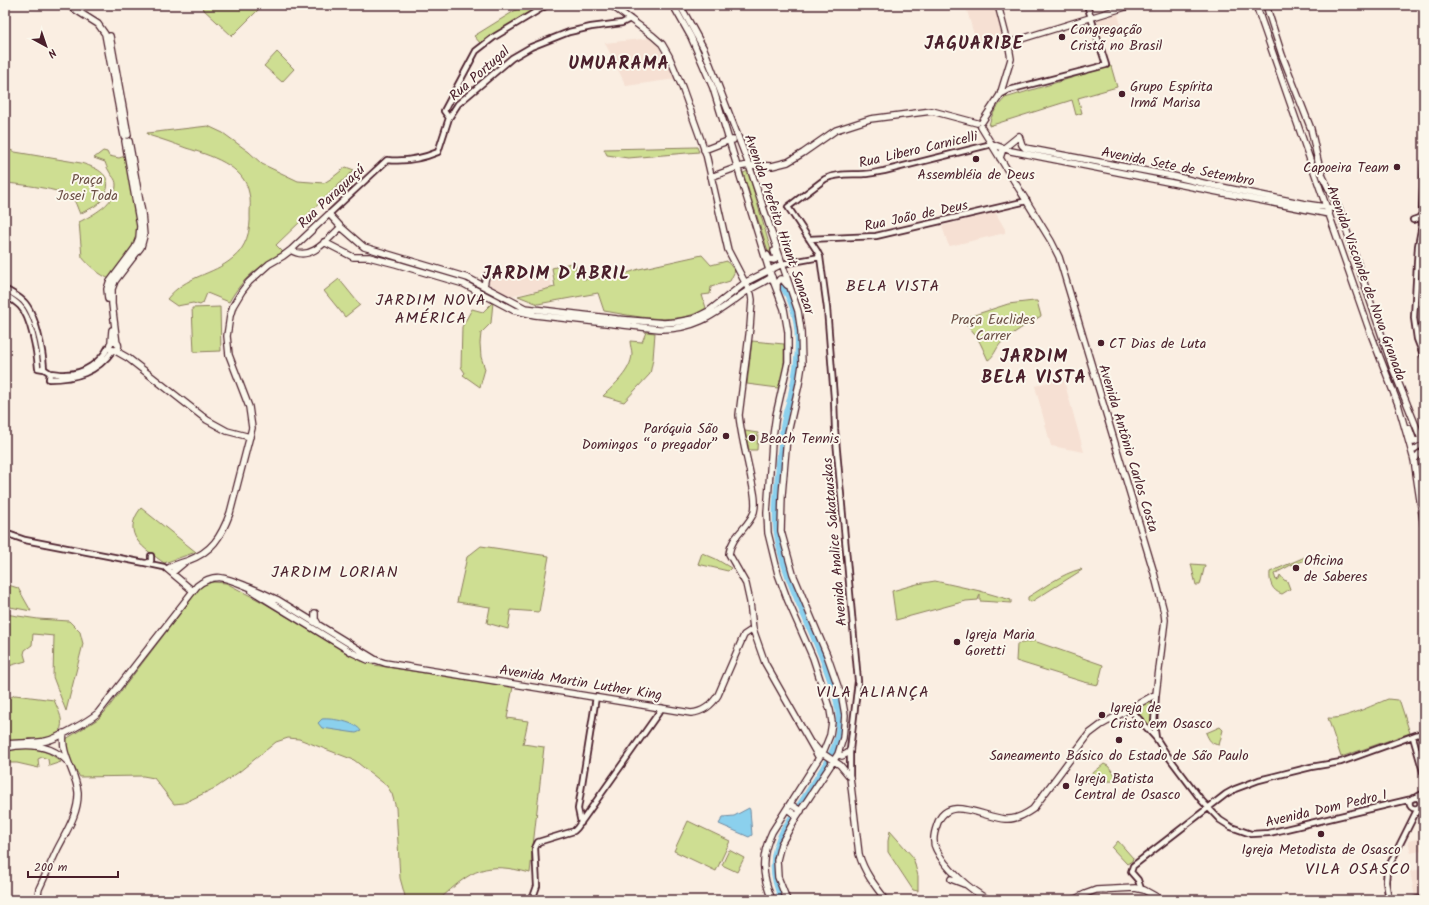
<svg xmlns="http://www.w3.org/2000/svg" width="1429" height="905" viewBox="0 0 1429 905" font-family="Kalam,sans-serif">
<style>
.built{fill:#f6e0d3}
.green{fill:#cede92;stroke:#8c7e5e}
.water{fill:#8bd0ed;stroke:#71899f}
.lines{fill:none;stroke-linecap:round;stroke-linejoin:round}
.river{stroke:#8bd0ed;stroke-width:5.5}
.minor-casing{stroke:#4a1f2b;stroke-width:8}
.major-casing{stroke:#4a1f2b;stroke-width:8}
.minor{stroke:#fbf7ec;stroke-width:4.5}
.major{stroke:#fbf7ec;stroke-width:5.5}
.poi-dot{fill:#4a1f2b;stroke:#fbf7ec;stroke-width:1.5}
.labels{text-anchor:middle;stroke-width:4;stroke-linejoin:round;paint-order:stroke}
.poi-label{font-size:14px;fill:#4a1f2b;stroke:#fbf7ec;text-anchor:start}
.street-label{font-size:14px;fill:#4a1f2b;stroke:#fbf7ec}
.park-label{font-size:14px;fill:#6b4f45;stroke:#fbf7ec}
.quarter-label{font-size:16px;letter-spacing:1px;fill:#4a1f2b;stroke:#fbf7ec}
.district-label{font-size:18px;font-weight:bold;letter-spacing:1px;fill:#4a1f2b;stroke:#fbf7ec}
</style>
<rect width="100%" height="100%" fill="#faeee2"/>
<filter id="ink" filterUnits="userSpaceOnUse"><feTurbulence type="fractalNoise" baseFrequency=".025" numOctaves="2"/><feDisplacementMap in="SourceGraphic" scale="8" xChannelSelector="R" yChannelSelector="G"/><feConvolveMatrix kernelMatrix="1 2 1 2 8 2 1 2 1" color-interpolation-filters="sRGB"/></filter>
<g filter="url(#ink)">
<path class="built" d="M972,5H979L981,7L994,5L1004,38V41L1001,43L978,49L966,7Z
M1117,11L1122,29L1102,35L1096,18H1103L1114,14Z
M650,38L659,47L675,79L626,86L605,43Z
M995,212L1005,229V233L950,246L948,244L942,226Z
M548,266L552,288L508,296L489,284V280L490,278Z
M1063,377L1084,452L1051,446L1035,386Z
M1424,837V850L1411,853L1408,841Z
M1424,869V895L1415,897L1410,871Z"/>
<path class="green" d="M205,5H263L232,36L202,8Z
M524,5H544L481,44L474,36Z
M277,52L294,69L282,82L264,66Z
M1111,66L1117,87L1078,98L1082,113L1076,115L1072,100L989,126C991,114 997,107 1005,98Z
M208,126L223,133L249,152L262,164L298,181L324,183L332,178L346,167L354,170L276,245L283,252C278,259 266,262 259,268C246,277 237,288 229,302L207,293L203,303L200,305L193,303L177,306L167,299C186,275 212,276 233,258C246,248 251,230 250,214C250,207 251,200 249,193C244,165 209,155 186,148C173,143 161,139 148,135L147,133Z
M697,147L699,152L628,158L607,155L604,149Z
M5,148L15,152L81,163C94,167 111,173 107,189C106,194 103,199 99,203C94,208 86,210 80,214C77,208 76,201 71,197C61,189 19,184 5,183Z
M103,151L107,152L109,156L119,158L125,156L138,224L136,244L110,279C101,276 88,265 82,257L79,222C93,215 116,203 116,185C116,178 111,176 109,171C107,168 106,165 105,162L94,158Z
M748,171L772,254H769L743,173Z
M702,255L711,265L727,261L735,271L730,281L711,287L710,294L702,295L706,308C678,327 635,316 604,311L598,293L538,304L518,296L555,287L552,268L575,262L577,274L583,279L613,278L639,269Z
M339,279L360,305L345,317L324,291Z
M1034,301H1037L1041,316C1028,324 1012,333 1001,343C996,348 994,357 988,360C980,343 978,335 964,322L965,318L1008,304Z
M493,302L491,323L481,333L480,343L481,357L485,369L480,387L463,375L465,373L461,367L462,327L472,309L483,312Z
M220,307L221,351L194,352L192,308Z
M646,332L655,333L653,359L650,374L624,402L603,396C614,385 631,371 632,354C632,350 630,345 630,341L642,342Z
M752,341L784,344C784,360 785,374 778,388L747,384Z
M745,431L758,433L757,450H749Z
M141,508L196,552L164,563C144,548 120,535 141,508Z
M481,546L549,556L539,612L511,610L508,629L487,623L490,607L457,602L467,557Z
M702,553L716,559L731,568L728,571L698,564Z
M1305,557L1306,560L1291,565L1274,574L1276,580L1279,579L1280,575L1284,580L1287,581L1290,589L1282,594C1272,591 1269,582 1270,572Z
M1191,564L1205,565L1200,585H1196Z
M1081,569L1082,570L1031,602L1028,601V597C1045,587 1061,574 1081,569Z
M935,581L980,591L1011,600V603L980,601V594L978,600L966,601L896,620L892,591L917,584Z
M212,582L226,583L264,603L361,661L374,665L513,687L507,718L528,721L523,744L544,747L530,873C486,861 472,869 439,900H406L400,878L396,808L392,794L387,786L354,760L299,739L288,738L276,742L239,772L217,787L184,803L174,804L154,778L143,776L80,777L69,759L66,739L98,719L105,712L202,585Z
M5,584L18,588L31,611L5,606Z
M5,614L38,619L69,621L80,632L83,644L66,711L53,677L54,636L33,634L32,645L25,650L24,654L26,661L5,667Z
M1034,641L1103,665L1098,685L1084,682L1016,661L1017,644Z
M15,695L54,700C59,712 65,721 59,733L43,740L30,739L5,741V700Z
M1151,698L1152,732L1131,709Z
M1388,699L1397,700L1400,702L1410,733L1341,757L1328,718C1343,720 1373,705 1388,699Z
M1220,727L1223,730L1219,745C1211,744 1209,740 1206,733Z
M26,748C40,749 50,752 61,762L49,766L48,759L42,757L38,759L39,768L17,763H5V751Z
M1104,764L1108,766L1117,777L1115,781L1082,782Z
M688,821L730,841L716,871L674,851Z
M890,831L913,857L918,876V891L913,890L888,852V841Z
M1118,841L1133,858L1132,861L1127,864L1112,848Z
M729,850L744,858L737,872L722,865Z"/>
<path class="water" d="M322,719C332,718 356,722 361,731L356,733L322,728L318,723Z
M749,808L750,810L752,835L749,837L719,824L723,817L734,816Z"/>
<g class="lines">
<path class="river" d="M781,285C784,290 788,295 790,301C802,329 798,364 791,393C790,401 786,408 785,416C781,431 781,446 779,461C777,484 774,507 776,530C783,581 811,625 827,672C834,691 841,710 838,730C836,749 825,764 816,779C805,796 794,813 783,830C770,853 771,877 782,900"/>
<g class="minor-casing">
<path id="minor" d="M1000,95L1009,90L1106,65L1087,5
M449,118L444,111L476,51L494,37L547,5
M1424,166L1421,230L1418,246L1414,318L1417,339L1424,357
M329,214L387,160C405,162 421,159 438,152L449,118L458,104L512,58L531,47L569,32L591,27L622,23L630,19
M1413,220L1419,218L1421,215
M809,239L876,236L1027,201
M782,264L820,257
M5,289C11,293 18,296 23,301C36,313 43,352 44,369
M5,295C10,298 16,302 20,306C31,317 37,352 38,368L44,369L50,373
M50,373L49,379C75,379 97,373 113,350
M50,373C56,373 61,375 66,374C84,374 101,362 109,346
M1412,451L1424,443
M5,533L25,540L145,563L164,567L167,569
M146,563L151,561V556
M1156,694L1154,723L1156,738
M1129,708L1156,738L1165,752L1202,801L1220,820L1231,827L1251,834L1269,833L1412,799
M1413,737L1424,775
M850,777V750L858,681L835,429L834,398L827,308L820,257L817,251L788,207L825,179C837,173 851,175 864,174C871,174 877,172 884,171L992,144
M1409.5 803a5.5 5.5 0 1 1 11 0a5.5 5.5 0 1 1-11 0Z
M1415,798L1424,793
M581,823L578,809L596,697
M1141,889L1138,880L1131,872L1133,866L1226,794L1235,789L1259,780L1311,767L1341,762L1424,732
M532,900L537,886L535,848L538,842L574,831L577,828L662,708
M1389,900L1386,882L1387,870L1418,808"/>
</g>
<g class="major-casing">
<path id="major" d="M68,5L98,24L105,34L124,136
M611,5L653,36L662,44L669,56L682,87L706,154L728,250L751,294L752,300L750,327L739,415C741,436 747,457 751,478C753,488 757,501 754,512C749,527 731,536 729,554L746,584L750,602L753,629L765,663L819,758
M673,5L691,37L713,88L769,270L784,309L788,332V362L776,415L772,443L767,513L768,533L778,574L788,601L813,658L830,710L832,722L830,735L824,750L772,832C760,857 762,875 772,900
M680,5L704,49L713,72L749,165L798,311L801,331L802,365L799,384L787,437L782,495L781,531L793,574L827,655L842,698L845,715L843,738L838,754L797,816L781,844L777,860L778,877L787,900
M1256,5L1369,329L1398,404L1414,460L1424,527
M1266,5L1282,55L1311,129L1318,161L1323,177L1340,211L1393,369L1424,446
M110,36L128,135
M1008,43L1132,5
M982,122L1000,95L1011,59L1009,47L998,5
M981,127L1051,241L1059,257L1154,573L1164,612L1165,620L1156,694L1101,725L1089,734L1033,809C1026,814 1015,820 1005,819C984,818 947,793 937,825C934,833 932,842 936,849C945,868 970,890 989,900
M992,144L1011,151L1329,214
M704,150L730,140H733
M1000,158L1003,149L1019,136L1022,145L1025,148L1173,176L1207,184L1305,204L1332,208L1340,211
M711,177L738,167L749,165L772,166L788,162L803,153L836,130L870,119L932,111L977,123
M324,242L353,257H369L396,264L464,284L513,310L535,315L659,329C698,330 717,312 747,291C755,286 764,282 772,277
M291,250C310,263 329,238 341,227
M767,255L769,259L774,260L776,257L774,251
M484,286L486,276
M777,289V283L780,279H782L787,285
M108,299L107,289L109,283L135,248L139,238L140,226L125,141
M109.5 346a4.5 4.5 0 1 1 9 0a4.5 4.5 0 1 1-9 0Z
M111,342L112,330
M117,344L112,304V289L115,281L141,247L144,236L142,213L129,141
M114,350L128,358L207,420L227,431L250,437
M1409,428L1414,442L1421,439
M1414,460L1419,454L1424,453
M172,573L184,563
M193,591L167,569C173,565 180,563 187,561C212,552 221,537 230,513L252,428L249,407L229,355L227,336L230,316L233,306L242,291L249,282L269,264L283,256L291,250L329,214L341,227L364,247L468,278L525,308L617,319L664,323L677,322L693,319L709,311L746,282L782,264
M252,591L353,653L368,660H376
M315,613V619L318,624
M5,744C18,742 32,744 46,741C57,739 88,721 98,713L197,586C215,572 227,578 246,586C257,590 267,595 278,600L376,660L385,663L691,713C703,712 712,705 718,695L744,635L753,629
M813,744L819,751L840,765L850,777L859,854C864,872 875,886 886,900
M5,748C28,743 51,744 68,762
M838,754L842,756L848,753L850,750
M790,804L801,811
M787,809L797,816
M951,879L964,884
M37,900L39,889C45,876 51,863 57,850C66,832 79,813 78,792C76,772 60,754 64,733
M1073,900L1085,894L1096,890L1135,888L1144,890L1162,900
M1415,900L1424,898"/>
</g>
<use href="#minor" class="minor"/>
<use href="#major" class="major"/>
</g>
</g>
<g class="poi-dot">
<circle cx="1062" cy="37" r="4"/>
<circle cx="1122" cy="94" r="4"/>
<circle cx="976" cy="159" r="4"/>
<circle cx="1397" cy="167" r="4"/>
<circle cx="1101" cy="343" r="4"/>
<circle cx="726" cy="436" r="4"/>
<circle cx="752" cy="438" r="4"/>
<circle cx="1296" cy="568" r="4"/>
<circle cx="957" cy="642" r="4"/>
<circle cx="1102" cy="715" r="4"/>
<circle cx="1119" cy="740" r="4"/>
<circle cx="1066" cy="786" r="4"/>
<circle cx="1321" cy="834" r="4"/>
</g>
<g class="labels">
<g class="poi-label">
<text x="1070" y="34">Congregação<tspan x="1070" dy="16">Cristã no Brasil</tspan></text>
<text x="1130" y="91">Grupo Espírita<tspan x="1130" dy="16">Irmã Marisa</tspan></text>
<text x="1389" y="172" text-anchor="end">Capoeira Team</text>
<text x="976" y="179" text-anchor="middle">Assembléia de Deus</text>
<text x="1109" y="348">CT Dias de Luta</text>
<text x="718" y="433" text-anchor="end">Paróquia São<tspan x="718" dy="16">Domingos “o pregador”</tspan></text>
<text x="760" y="443">Beach Tennis</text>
<text x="1304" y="565">Oficina<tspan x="1304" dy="16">de Saberes</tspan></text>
<text x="965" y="639">Igreja Maria<tspan x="965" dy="16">Goretti</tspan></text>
<text x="1110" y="712">Igreja de<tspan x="1110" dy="16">Cristo em Osasco</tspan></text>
<text x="1119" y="760" text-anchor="middle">Saneamento Básico do Estado de São Paulo</text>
<text x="1074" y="783">Igreja Batista<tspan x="1074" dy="16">Central de Osasco</tspan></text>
<text x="1321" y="854" text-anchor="middle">Igreja Metodista de Osasco</text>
</g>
<g class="street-label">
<text transform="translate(479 73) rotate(-41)" y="5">Rua Portugal</text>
<text transform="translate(918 149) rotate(-13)" y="5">Rua Libero Carnicelli</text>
<text transform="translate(1178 166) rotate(11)" y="5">Avenida Sete de Setembro</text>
<text transform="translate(331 196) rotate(-43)" y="5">Rua Paraguaçú</text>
<text transform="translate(916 215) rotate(-12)" y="5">Rua João de Deus</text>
<text transform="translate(780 224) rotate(71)" y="5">Avenida Prefeito Hirant Sanazar</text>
<text transform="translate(1367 283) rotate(70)" y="5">Avenida Visconde de Nova Granada</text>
<text transform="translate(1129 448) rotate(73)" y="5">Avenida Antônio Carlos Costa</text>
<text transform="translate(834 542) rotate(-95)" y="5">Avenida Analice Sakatauskas</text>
<text transform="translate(581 682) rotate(9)" y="5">Avenida Martin Luther King</text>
<text transform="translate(1326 808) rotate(-13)" y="5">Avenida Dom Pedro I</text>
</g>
<g class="park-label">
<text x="87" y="184">Praça<tspan x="87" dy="16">Josei Toda</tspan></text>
<text x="993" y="324">Praça Euclides<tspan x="993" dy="16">Carrer</tspan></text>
</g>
<g class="quarter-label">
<text x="893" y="291">BELA VISTA</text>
<text x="431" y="305">JARDIM NOVA<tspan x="431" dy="18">AMÉRICA</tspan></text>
<text x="335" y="577">JARDIM LORIAN</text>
<text x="873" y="697">VILA ALIANÇA</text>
<text x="1358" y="874">VILA OSASCO</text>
</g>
<g class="district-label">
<text x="974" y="49">JAGUARIBE</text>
<text x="619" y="69">UMUARAMA</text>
<text x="556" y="279">JARDIM D'ABRIL</text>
<text x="1034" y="362">JARDIM<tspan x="1034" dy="21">BELA VISTA</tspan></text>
</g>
</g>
<rect width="1429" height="905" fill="none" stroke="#fbf7ec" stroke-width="20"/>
<rect x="10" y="10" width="1409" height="885" fill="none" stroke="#4a1f2b" stroke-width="1.5" filter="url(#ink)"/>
<g transform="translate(46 46) rotate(140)" stroke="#fbf7ec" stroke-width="3" paint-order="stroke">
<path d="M0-3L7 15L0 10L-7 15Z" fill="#4a1f2b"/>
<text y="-6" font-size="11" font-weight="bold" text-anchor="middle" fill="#4a1f2b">N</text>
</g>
<path d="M28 871v6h90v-6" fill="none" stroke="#4a1f2b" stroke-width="2"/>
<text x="34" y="871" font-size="12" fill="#4a1f2b" stroke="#fbf7ec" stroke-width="3" paint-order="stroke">200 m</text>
</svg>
